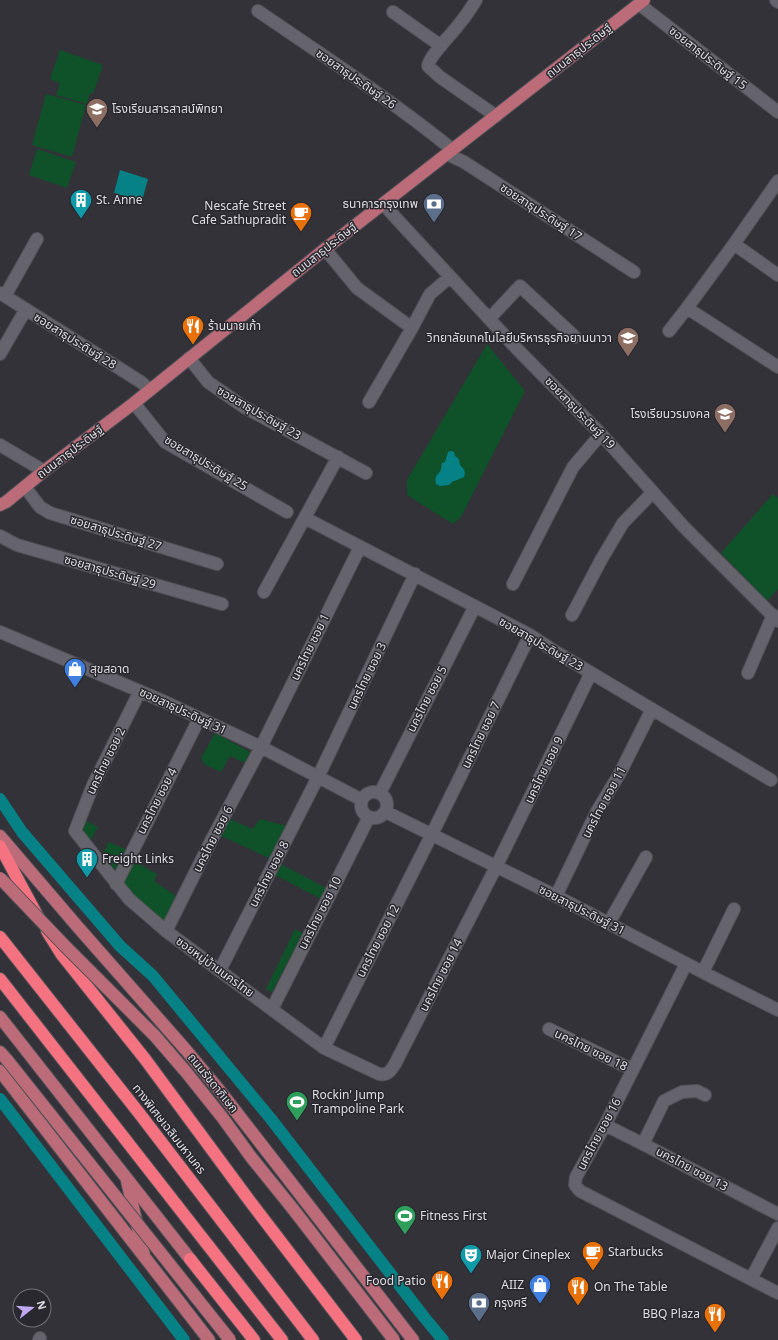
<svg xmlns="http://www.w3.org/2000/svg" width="778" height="1340" viewBox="0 0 778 1340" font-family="'Noto Sans','Noto Sans Thai',sans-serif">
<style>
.green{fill:#0f5129}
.water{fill:#068185}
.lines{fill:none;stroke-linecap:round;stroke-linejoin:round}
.canal{stroke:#068185;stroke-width:12}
.minor-casing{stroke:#525057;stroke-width:14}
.major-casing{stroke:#525057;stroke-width:14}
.highway-casing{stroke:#525057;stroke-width:14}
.minor{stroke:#65636b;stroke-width:12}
.major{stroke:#bb6c78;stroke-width:12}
.highway{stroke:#f57281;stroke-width:12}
.major-bridge-casing{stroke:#525057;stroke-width:14;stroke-linecap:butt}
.major-bridge{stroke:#bb6c78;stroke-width:12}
.labels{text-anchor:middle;stroke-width:3;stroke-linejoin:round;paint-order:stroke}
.street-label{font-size:12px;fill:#dfdee3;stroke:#29282f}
.poi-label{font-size:12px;fill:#dfdee3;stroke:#29282f;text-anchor:start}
</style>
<rect width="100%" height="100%" fill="#333239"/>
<path class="green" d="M60,50L103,65L93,94L90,93L87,104L56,95L60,83L50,79Z
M46,94L86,105L72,157L32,145Z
M37,149L76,162L67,188L29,175Z
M487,344L525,391L461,517L453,524L407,495V480Z
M773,494L778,498V589L767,601L721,553Z
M215,733L250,752L245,763L230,756L221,772L204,764L201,758Z
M82,819L98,827L89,843L81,834Z
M230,819L252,829L260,819L287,826L271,859L221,836Z
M109,842L127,850L117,871H114L101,857Z
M132,860L157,874L154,881L176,896L163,923L122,885Z
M279,863L326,888L321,899L273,874Z
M295,929L303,933L272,992L266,989Z"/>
<path class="water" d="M120,170L148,179L142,201L114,193Z
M451,451L454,452L455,456L459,459L460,465C464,469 466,471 464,477L452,482L449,485L440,486L436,484C434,473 439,476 441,469C442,467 441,465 442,463L445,462L448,452Z"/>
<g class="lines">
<path class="canal" d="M0,799L22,832L120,946L153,976L271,1119L424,1317L443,1340
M0,1099L184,1340"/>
<g class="minor-casing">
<path id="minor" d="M476,0C471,8 466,16 460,23C453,33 429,56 428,66L440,77L496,116
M776,0L778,2
M639,4L778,112
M258,11C324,56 391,100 453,150
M393,12L441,46
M447,154L464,162L634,272
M778,181L734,244L687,308L778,367
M383,204L518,350L601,434L684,527L778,621
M734,244L778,275
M325,249L357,288L412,328
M0,293L141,382L150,390
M5,296L37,239
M489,319L520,286L575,337
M669,331L687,308
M0,354L26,309
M189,358L208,382L244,407L366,473
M369,402L412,328L430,294L450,277
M134,403L165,442L287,512
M0,445L44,471
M25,487L40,507L50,513L217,564
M305,518L530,635L556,652L771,780
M0,536L17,545L222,604
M513,584L573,467L601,434
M264,592L338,457
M572,615L601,560L623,523L653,492
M0,632L163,701L261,747L362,800
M748,673L773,615
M140,691L93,785L75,831L129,899L166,931L324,1048L379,1074C388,1076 391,1070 395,1064L496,867L591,673
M361 805a13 13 0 1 1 26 0a13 13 0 1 1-26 0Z
M380,793L475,606
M386,812L556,896L716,979L778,1010
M116,884L199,719
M556,896L597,811L620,773L652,709
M609,923L646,857
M166,931L213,837L261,747L360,547
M686,964L605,1125L576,1177L575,1185L580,1191L778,1293
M220,970L318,777L415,574
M703,972L734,909
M272,1009L369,817
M549,1029L633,1070
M324,1048L432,834L530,635
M605,1125L643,1144L778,1214
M643,1144L664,1101L682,1092L697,1091L705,1095
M751,1279L778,1228
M39,1340L40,1338"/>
</g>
<g class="major-casing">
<path id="major" d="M0,505L6,502L44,471L134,403L325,249L644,0
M0,836L77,926L186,1050L220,1091L413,1340
M0,1017L190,1259
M0,1052L8,1061
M0,1071L209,1340
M127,1181L144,1255"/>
</g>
<g class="highway-casing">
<path id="highway" d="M0,846L37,915
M47,931L62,955L145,1059L249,1200L356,1340
M0,937L139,1113L313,1340
M0,979L282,1340
M190,1259L254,1340"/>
</g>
<use href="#minor" class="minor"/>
<use href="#major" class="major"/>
<use href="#highway" class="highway"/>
<g class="major-bridge-casing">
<path id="major-bridge" d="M0,878L65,946L155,1036L186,1072L222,1117L251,1157L293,1209L394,1340
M8,1061L230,1340"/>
</g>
<use href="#major-bridge" class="major-bridge"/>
</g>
<defs>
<g id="school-pin" transform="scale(1.15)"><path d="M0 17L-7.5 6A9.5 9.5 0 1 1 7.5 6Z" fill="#8d6e63" stroke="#29282f"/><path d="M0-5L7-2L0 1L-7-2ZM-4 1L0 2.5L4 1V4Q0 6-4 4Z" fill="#fff"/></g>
<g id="building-pin" transform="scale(1.15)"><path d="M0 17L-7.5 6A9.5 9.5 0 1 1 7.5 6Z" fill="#0f9aa8" stroke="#29282f"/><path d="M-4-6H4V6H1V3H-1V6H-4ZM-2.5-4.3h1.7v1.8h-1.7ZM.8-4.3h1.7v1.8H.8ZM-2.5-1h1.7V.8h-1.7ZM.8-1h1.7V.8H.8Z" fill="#fff"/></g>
<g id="bank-pin" transform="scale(1.15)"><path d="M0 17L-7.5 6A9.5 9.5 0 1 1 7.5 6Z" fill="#5c6f8a" stroke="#29282f"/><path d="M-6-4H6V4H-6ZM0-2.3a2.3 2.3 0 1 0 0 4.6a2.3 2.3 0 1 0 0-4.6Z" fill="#fff"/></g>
<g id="cafe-pin" transform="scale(1.15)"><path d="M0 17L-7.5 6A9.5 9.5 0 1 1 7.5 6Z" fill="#e8710a" stroke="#29282f"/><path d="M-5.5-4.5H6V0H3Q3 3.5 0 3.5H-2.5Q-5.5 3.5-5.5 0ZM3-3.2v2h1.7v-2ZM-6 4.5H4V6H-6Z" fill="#fff"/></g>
<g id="restaurant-pin" transform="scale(1.15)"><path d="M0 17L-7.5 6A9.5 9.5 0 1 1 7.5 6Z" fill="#e8710a" stroke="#29282f"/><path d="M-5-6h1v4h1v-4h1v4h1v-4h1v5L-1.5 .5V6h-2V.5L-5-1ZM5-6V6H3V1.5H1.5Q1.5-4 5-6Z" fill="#fff"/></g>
<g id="university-pin" transform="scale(1.15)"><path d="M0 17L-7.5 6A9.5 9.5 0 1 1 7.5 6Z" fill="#8d6e63" stroke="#29282f"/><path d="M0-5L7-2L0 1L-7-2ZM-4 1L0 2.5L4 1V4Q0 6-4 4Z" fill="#fff"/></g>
<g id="shop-pin" transform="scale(1.15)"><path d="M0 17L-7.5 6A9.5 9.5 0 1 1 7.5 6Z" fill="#3f7fe0" stroke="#29282f"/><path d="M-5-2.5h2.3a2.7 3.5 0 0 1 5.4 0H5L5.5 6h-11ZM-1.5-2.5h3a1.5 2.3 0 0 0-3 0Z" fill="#fff"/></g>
<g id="stadium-pin" transform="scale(1.15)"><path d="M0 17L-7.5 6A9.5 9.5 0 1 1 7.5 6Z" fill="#2e9e5b" stroke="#29282f"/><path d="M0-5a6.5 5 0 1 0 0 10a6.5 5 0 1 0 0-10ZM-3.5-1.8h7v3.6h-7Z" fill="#fff"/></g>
<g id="theatre-pin" transform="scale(1.15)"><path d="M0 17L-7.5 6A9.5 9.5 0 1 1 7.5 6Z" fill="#0f9aa8" stroke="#29282f"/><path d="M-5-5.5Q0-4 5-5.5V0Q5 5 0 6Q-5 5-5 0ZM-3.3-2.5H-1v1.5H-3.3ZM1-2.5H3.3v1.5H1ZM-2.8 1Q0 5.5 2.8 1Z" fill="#fff"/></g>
</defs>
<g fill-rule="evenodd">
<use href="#school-pin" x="97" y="109"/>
<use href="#building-pin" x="81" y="200"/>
<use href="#bank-pin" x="434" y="204"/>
<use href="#cafe-pin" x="301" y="213"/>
<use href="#restaurant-pin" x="193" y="326"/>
<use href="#university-pin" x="628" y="338"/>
<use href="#school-pin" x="725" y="414"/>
<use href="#shop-pin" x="75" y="669"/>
<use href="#building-pin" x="87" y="859"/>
<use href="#stadium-pin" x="297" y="1102"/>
<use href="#stadium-pin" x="405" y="1216"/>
<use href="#cafe-pin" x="593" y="1252"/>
<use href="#theatre-pin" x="471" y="1255"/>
<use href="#restaurant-pin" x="442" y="1281"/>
<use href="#shop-pin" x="540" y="1285"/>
<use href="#restaurant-pin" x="578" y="1287"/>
<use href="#bank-pin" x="479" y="1303"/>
<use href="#restaurant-pin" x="715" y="1314"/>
</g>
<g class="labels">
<g class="street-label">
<text transform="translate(579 51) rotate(-38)" y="4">ถนนสาธุประดิษฐ์</text>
<text transform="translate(708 58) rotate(38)" y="4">ซอยสาธุประดิษฐ์ 15</text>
<text transform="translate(356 79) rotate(35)" y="4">ซอยสาธุประดิษฐ์ 26</text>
<text transform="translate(541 212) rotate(33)" y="4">ซอยสาธุประดิษฐ์ 17</text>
<text transform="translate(324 250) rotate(-38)" y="4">ถนนสาธุประดิษฐ์</text>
<text transform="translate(75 341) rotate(32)" y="4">ซอยสาธุประดิษฐ์ 28</text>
<text transform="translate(259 413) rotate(30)" y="4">ซอยสาธุประดิษฐ์ 23</text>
<text transform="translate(580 413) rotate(46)" y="4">ซอยสาธุประดิษฐ์ 19</text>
<text transform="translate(70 452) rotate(-37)" y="4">ถนนสาธุประดิษฐ์</text>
<text transform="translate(206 463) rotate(31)" y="4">ซอยสาธุประดิษฐ์ 25</text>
<text transform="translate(116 533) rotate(17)" y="4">ซอยสาธุประดิษฐ์ 27</text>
<text transform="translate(110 572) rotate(16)" y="4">ซอยสาธุประดิษฐ์ 29</text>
<text transform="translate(541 644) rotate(30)" y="4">ซอยสาธุประดิษฐ์ 23</text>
<text transform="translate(310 647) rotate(-64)" y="4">นครไทย ซอย 1</text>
<text transform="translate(367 676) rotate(-64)" y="4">นครไทย ซอย 3</text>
<text transform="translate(427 699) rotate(-63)" y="4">นครไทย ซอย 5</text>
<text transform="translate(183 711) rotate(25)" y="4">ซอยสาธุประดิษฐ์ 31</text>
<text transform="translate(481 735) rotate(-64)" y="4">นครไทย ซอย 7</text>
<text transform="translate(106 761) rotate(-64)" y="4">นครไทย ซอย 2</text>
<text transform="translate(544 770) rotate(-64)" y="4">นครไทย ซอย 9</text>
<text transform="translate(157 801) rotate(-63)" y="4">นครไทย ซอย 4</text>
<text transform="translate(604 802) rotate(-62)" y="4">นครไทย ซอย 11</text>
<text transform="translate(213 839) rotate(-63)" y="4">นครไทย ซอย 6</text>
<text transform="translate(269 874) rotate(-63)" y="4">นครไทย ซอย 8</text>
<text transform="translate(582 910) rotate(27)" y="4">ซอยสาธุประดิษฐ์ 31</text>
<text transform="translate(320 913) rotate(-63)" y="4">นครไทย ซอย 10</text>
<text transform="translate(378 941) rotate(-63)" y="4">นครไทย ซอย 12</text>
<text transform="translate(215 967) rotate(36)" y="4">ซอยหมู่บ้านนครไทย</text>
<text transform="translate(441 975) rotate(-63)" y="4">นครไทย ซอย 14</text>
<text transform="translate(591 1050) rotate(26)" y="4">นครไทย ซอย 18</text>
<text transform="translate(213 1083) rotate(51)" y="4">ถนนรัชดาภิเษก</text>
<text transform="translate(169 1129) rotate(52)" y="4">ทางพิเศษเฉลิมมหานคร</text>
<text transform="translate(599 1134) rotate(-62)" y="4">นครไทย ซอย 16</text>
<text transform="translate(692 1169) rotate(28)" y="4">นครไทย ซอย 13</text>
</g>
<g class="poi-label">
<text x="112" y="113">โรงเรียนสารสาสน์พิทยา</text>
<text x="96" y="204">St. Anne</text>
<text x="418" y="208" text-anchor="end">ธนาคารกรุงเทพ</text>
<text x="286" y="210" text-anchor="end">Nescafe Street<tspan x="286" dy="14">Cafe Sathupradit</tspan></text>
<text x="208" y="330">ร้านนายเก้า</text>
<text x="612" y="342" text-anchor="end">วิทยาลัยเทคโนโลยีบริหารธุรกิจยานนาวา</text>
<text x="710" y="418" text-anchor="end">โรงเรียนวรมงคล</text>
<text x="90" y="673">สุขสอาด</text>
<text x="102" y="863">Freight Links</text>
<text x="312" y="1099">Rockin' Jump<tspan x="312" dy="14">Trampoline Park</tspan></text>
<text x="420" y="1220">Fitness First</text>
<text x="608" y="1256">Starbucks</text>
<text x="486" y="1259">Major Cineplex</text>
<text x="426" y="1285" text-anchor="end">Food Patio</text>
<text x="524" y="1289" text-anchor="end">AIIZ</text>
<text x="594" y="1291">On The Table</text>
<text x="494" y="1307">กรุงศรี</text>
<text x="700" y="1318" text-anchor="end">BBQ Plaza</text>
</g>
</g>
<g transform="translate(32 1308) rotate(73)"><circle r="19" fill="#29282f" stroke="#727177"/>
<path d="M0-3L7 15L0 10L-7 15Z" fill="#c1a8f3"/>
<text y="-6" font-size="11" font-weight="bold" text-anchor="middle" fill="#dfdee3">N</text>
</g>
</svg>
